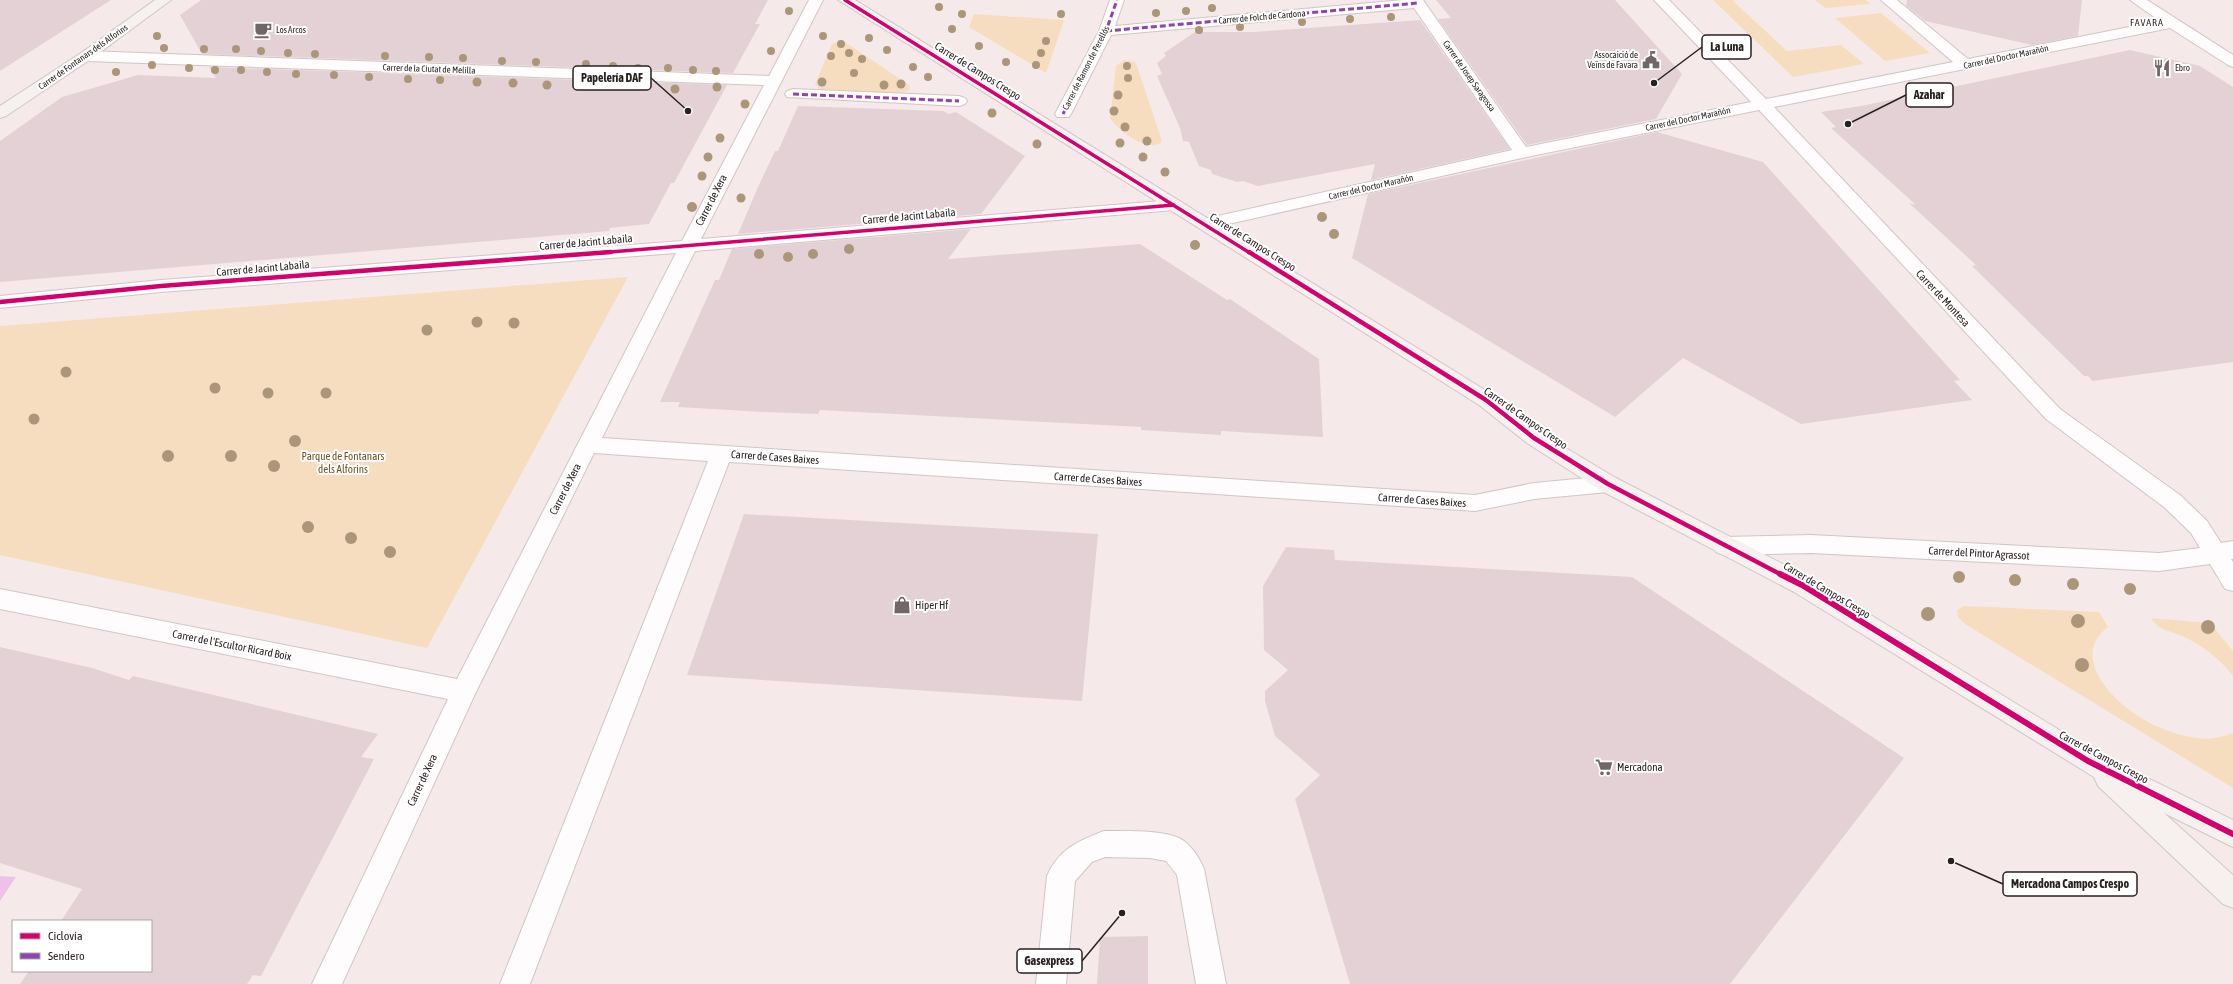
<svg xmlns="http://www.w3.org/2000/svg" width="2233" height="984" viewBox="0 0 2233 984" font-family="'Asap Condensed',sans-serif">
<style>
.green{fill:#f6ddbf}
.water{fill:#eec2e8}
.building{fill:#e4d1d6}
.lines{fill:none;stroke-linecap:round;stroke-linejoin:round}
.lane-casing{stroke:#cfc6c5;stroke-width:2}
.street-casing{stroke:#cfc6c5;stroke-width:2}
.secondary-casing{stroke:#cfc6c5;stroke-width:2}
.lane{fill:#fefcfc;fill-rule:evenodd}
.street{fill:#fefcfc;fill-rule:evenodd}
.secondary{fill:#f6f1ef;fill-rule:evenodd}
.quiet{stroke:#8e44ad;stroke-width:3;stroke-dasharray:6 3;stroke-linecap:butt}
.cycleway-far2-casing{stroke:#fff;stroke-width:5.5}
.cycleway-far1-casing{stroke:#fff;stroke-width:7}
.cycleway-casing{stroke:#fff;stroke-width:8}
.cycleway-far2{stroke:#d6006c;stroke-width:3.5}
.cycleway-far1{stroke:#d6006c;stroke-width:4.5}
.cycleway{stroke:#d6006c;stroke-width:6}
.tree{fill:#ab967a}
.labels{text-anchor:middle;stroke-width:4;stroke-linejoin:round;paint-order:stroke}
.far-street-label{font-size:9px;fill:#292120;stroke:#fff}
.far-poi-label{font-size:9px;fill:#292120;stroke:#fff;text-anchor:start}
.far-neighbourhood-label{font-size:10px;letter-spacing:1px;fill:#292120;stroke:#fff}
.street-label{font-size:11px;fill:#292120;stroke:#fff}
.park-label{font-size:11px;fill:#6f511f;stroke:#fff}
.poi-label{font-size:11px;fill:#292120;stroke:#fff;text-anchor:start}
.leader{fill:none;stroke:#292120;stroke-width:1.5}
.callout-dot{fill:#292120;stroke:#fff;stroke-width:1.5}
.callout{fill:#fff;stroke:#292120;stroke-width:1.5}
.callout-label{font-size:12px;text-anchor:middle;font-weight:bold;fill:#292120}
</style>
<rect width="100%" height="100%" fill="#f5eae9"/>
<path class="green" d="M1713,0H1737L1733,1L1787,51L1841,45L1864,64L1793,77Z
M1815,0H1866L1870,4L1825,8Z
M1881,13L1930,53L1885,61L1835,18Z
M974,14L1064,20L1046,73L969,27Z
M837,42H845L909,85L910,90L900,94L819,89L815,84L832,44Z
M1124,60L1135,62L1137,66L1162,141C1150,155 1117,130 1110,118L1116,66Z
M628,277L427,648L0,555V326Z
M1964,606L2099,612L2108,627C2067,658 2117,706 2148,722C2164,730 2180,736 2197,738C2210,740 2222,737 2233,733V788L1965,624L1958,617L1957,610Z
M2151,618L2210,623L2233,651V676C2220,659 2202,645 2182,636C2169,630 2159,631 2151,618Z"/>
<path class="water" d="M0,876L16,877L0,901Z"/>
<path class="building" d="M0,0H111L0,71Z
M201,0H768L755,24H760L733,73L202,54L180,15Z
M1436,0H1615L1682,74L1656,119L1527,145L1438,19L1451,18Z
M1907,0H2082L2078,36L2032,45L1925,21L1906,6Z
M1420,20L1510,149L1371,180L1375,164L1258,186L1243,181L1237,182L1212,174L1211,170L1199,166L1189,142L1183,141L1180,128L1157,76L1162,74L1157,63L1166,56L1164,53L1195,32H1254Z
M2130,50L2200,66L2233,87V362L2092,381L2088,376H2084L1972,266L1976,265L1909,203L1916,205L1831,128L1836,127L1821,112L1861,106Z
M209,67L727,85L674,183H671L649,224L610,228L609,231L0,282V141L62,97L138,75L216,78Z
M798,106L943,111L949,114L956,112L1025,156L981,214L738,234L758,187L775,151H778Z
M1657,132L1763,162L1960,380L1954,381L1972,400L1801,424L1683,358L1615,417L1352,258L1368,194Z
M971,229L948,259L1140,244L1227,300L1230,299L1319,359L1323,437L1221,431V435L1141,430V427L820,410L818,414L765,412L678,407L680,402H660L715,280H719L732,249Z
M744,514L1098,534L1082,701L687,675Z
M1286,547L1334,550L1335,560L1632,577L1904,758L1730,984H1350L1295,799L1320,775L1275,736L1265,701V691L1288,670L1264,650L1263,586Z
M0,647L92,668L129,680L133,676L378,734L361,757L374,759L261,976L253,975L247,984H20L29,971H151V921H61L82,889L0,863Z
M1148,936V984H1097L1100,937Z"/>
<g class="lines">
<g class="lane-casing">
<path id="lane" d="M1104,831C1123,831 1169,829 1184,841C1193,848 1200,859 1204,869L1226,984H1196L1177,875L1166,861L1150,858L1105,857L1092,862L1075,881L1066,984H1036L1047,876C1059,849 1078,841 1104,831Z"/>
</g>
<g class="street-casing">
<path id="street" d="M809,0H823L701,239L1174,200L1180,201L1183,205L1180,209L1174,210L695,251L602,438L1475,495L1534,483L1608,476L1616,478L1619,484L1616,490L1608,492L1534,499L1475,511L729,462L530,984H500L708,461L594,453L475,694L342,984H312L448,699L0,609V589L457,679L676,253L161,292L0,308V296L161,280L682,241L764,85L86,61L81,59L78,56L81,53L86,51L769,76Z
M1110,0H1124L1115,26L1403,0H1423L1526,147L1751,102L1654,0H1669L1766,99L1953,62L1881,0H1897L1968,59L2160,21L2130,0H2147L2233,55V67L2228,65L2170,28L1774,107L2060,409L2180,495L2207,521L2221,543L2233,541V559H2231L2233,562V591L2225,589L2210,564L2159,571L1811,553L1724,555L1716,552L1713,546L1716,540L1724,537L1811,535L2159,553L2200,548L2191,533L2164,507L2046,419L1759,110L1522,158L1206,229L1200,228L1197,224L1200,220L1512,150L1414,8L1111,35L1071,114L1069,117H1057L1055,114L1099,31Z
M793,89L959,96L965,98L967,101L965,104L959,106L787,97L785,94L787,91Z"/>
</g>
<g class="secondary-casing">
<path id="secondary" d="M155,0H171L91,59L6,116L0,118V106L81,53Z
M838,0H855L1493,395L1541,433L1616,478L1810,578L2097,753L2233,820V847L2164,813L2233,875V908L2223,904L2098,786L2094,777L1794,592L1600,490L1527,443L1479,405Z"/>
</g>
<use href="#lane" class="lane"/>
<use href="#street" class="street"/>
<use href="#secondary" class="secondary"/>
<path class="quiet" d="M1106,31L1418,3
M793,94L959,101
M1063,114L1106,31L1117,0"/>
<g class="cycleway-far2-casing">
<path id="cycleway-far2" d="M845,0L1250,253
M598,253L1174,205"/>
</g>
<g class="cycleway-far1-casing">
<path id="cycleway-far1" d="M1249,252L1486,400L1534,438L1608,484L1782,575
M0,302L161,286L611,252"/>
</g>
<g class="cycleway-casing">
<path id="cycleway" d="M1780,574L1802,585L2088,761L2233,834"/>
</g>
<use href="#cycleway-far2" class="cycleway-far2"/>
<use href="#cycleway-far1" class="cycleway-far1"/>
<use href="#cycleway" class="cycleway"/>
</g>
<g class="tree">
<circle cx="939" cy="7" r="4"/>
<circle cx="1212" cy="8" r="4"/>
<circle cx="789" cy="11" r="4"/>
<circle cx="1186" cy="11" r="4"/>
<circle cx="1156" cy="13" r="4"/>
<circle cx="962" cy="14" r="4"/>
<circle cx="1061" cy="14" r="4"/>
<circle cx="1391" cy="17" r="4"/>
<circle cx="1350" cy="19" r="4"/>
<circle cx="1302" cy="22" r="4"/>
<circle cx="1240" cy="27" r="4"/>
<circle cx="952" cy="29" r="4"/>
<circle cx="1199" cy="30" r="4"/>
<circle cx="157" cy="36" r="4"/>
<circle cx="823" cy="36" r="4"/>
<circle cx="869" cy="38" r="4"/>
<circle cx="1046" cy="41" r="4"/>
<circle cx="841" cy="44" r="4"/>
<circle cx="979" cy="46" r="4"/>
<circle cx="164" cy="48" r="4"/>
<circle cx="204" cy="49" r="4"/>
<circle cx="236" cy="49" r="4"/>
<circle cx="887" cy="50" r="4"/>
<circle cx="261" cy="51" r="4"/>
<circle cx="771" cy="51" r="4"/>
<circle cx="288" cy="53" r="4"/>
<circle cx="849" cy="53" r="4"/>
<circle cx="1041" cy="53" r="4"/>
<circle cx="315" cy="54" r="4"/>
<circle cx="385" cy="56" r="4"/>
<circle cx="831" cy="56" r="4"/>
<circle cx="429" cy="57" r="4"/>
<circle cx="463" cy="58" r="4"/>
<circle cx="862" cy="59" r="4"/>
<circle cx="502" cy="61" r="4"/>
<circle cx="536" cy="62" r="4"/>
<circle cx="1006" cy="62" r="4"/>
<circle cx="586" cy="64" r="4"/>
<circle cx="152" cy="65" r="4"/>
<circle cx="1036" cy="65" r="4"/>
<circle cx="613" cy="66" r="4"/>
<circle cx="1127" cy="66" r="4"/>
<circle cx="913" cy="67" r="4"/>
<circle cx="189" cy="68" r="4"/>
<circle cx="638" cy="68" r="4"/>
<circle cx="668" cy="68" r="4"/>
<circle cx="215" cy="70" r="4"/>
<circle cx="241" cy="70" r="4"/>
<circle cx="693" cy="70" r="4"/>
<circle cx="716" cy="71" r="4"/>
<circle cx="116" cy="72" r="4"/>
<circle cx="267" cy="72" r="4"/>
<circle cx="854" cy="73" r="4"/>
<circle cx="296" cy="74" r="4"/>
<circle cx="334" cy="75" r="4"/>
<circle cx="369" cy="77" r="4"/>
<circle cx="928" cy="77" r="4"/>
<circle cx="1128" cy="78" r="4"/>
<circle cx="408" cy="79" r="4"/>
<circle cx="440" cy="80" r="4"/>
<circle cx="477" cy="82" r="4.5"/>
<circle cx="822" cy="82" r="4.5"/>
<circle cx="513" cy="83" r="4.5"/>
<circle cx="901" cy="84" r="4.5"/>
<circle cx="547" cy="85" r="4.5"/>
<circle cx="884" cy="85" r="4.5"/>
<circle cx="584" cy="86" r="4.5"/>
<circle cx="717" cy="87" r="4.5"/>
<circle cx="675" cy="89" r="4.5"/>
<circle cx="1118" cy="95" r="4.5"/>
<circle cx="745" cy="104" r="4.5"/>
<circle cx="1114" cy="111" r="4.5"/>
<circle cx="992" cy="113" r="4.5"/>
<circle cx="1125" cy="127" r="4.5"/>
<circle cx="720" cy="138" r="4.5"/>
<circle cx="1147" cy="141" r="4.5"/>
<circle cx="1120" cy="143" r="4.5"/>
<circle cx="1037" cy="144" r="4.5"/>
<circle cx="708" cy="157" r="4.5"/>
<circle cx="1143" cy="157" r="4.5"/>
<circle cx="1165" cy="172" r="4.5"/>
<circle cx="702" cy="176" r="4.5"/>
<circle cx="741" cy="198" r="4.5"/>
<circle cx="692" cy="207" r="5"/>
<circle cx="1322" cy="217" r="5"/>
<circle cx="1334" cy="234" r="5"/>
<circle cx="1195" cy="245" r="5"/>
<circle cx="849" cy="249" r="5"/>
<circle cx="759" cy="254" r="5"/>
<circle cx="813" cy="254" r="5"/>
<circle cx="788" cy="257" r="5"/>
<circle cx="477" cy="322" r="5.5"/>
<circle cx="514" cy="323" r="5.5"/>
<circle cx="427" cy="330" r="5.5"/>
<circle cx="66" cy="372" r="5.5"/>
<circle cx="215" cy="388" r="5.5"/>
<circle cx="268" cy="393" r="5.5"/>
<circle cx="326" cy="393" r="5.5"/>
<circle cx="34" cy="419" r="5.5"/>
<circle cx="295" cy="441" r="6"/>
<circle cx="168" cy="456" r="6"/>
<circle cx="231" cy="456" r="6"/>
<circle cx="274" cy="466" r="6"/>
<circle cx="308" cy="527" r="6"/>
<circle cx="351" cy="538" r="6"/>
<circle cx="390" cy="552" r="6"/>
<circle cx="1959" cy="577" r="6"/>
<circle cx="2015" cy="580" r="6"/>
<circle cx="2073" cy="584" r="6"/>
<circle cx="2130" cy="589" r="6"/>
<circle cx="1928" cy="614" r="7"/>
<circle cx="2078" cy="621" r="7"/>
<circle cx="2208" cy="627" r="7"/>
<circle cx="2082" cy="665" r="7"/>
</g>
<defs>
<g id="cafe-bare" transform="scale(1.38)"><path d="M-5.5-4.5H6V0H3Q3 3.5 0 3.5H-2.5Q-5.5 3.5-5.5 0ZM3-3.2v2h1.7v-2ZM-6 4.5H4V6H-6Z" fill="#706766" stroke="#fff" stroke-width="2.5" paint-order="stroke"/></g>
<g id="civic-bare" transform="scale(1.38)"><path d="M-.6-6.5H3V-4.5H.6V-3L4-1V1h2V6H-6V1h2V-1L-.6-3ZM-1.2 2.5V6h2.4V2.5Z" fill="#706766" stroke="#fff" stroke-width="2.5" paint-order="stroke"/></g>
<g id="restaurant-bare" transform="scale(1.38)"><path d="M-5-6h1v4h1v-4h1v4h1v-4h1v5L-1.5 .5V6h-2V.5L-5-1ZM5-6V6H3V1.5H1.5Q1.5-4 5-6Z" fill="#706766" stroke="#fff" stroke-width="2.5" paint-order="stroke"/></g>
<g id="shop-bare" transform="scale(1.38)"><path d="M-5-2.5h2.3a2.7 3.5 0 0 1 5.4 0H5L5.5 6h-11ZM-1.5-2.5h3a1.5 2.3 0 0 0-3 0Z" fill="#706766" stroke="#fff" stroke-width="2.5" paint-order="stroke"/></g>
<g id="supermarket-bare" transform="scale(1.38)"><path d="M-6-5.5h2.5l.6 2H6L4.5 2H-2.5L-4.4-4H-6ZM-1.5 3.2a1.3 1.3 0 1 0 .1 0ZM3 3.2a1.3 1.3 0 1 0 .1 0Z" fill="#706766" stroke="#fff" stroke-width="2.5" paint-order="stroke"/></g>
</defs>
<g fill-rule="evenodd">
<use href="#cafe-bare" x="263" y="30"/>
<use href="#civic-bare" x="1651" y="60"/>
<use href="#restaurant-bare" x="2162" y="68"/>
<use href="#shop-bare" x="902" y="605"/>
<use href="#supermarket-bare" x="1604" y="767"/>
</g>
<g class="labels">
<g class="far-street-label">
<text transform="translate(1262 17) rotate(-5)" y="3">Carrer de Folch de Cardona</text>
<text transform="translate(83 57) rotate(-35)" y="3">Carrer de Fontanars dels Alforins</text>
<text transform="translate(2006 57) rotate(-12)" y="3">Carrer del Doctor Marañón</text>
<text transform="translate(1086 68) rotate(-63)" y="3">Carrer de Ramon de Perellós</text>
<text transform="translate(429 69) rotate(2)" y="3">Carrer de la Ciutat de Melilla</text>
<text transform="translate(1469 76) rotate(55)" y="3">Carrer de Josep Saragossa</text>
<text transform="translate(1688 119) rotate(-12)" y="3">Carrer del Doctor Marañón</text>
<text transform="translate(1371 187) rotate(-13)" y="3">Carrer del Doctor Marañón</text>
</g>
<g class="far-poi-label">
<text x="276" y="33">Los Arcos</text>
<text x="1638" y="58" text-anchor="end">Assocaició de<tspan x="1638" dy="10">Veïns de Favara</tspan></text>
<text x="2175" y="71">Ebro</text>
</g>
<g class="far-neighbourhood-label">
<text x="2147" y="26">FAVARA</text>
</g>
<g class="street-label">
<text transform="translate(978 71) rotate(32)" y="4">Carrer de Campos Crespo</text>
<text transform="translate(711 200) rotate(-63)" y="4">Carrer de Xera</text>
<text transform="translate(909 216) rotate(-5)" y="4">Carrer de Jacint Labaila</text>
<text transform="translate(586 242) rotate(-5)" y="4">Carrer de Jacint Labaila</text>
<text transform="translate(1253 242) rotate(32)" y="4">Carrer de Campos Crespo</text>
<text transform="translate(263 268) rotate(-5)" y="4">Carrer de Jacint Labaila</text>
<text transform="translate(1943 298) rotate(47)" y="4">Carrer de Montesa</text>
<text transform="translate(1526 418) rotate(35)" y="4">Carrer de Campos Crespo</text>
<text transform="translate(775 457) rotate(4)" y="4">Carrer de Cases Baixes</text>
<text transform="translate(1098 479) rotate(4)" y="4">Carrer de Cases Baixes</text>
<text transform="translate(565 489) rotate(-63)" y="4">Carrer de Xera</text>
<text transform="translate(1422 500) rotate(4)" y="4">Carrer de Cases Baixes</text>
<text transform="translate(1979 553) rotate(3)" y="4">Carrer del Pintor Agrassot</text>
<text transform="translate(1827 590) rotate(31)" y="4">Carrer de Campos Crespo</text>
<text transform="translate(232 645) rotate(11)" y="4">Carrer de l'Escultor Ricard Boix</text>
<text transform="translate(2104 757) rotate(28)" y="4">Carrer de Campos Crespo</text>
<text transform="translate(422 780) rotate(-65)" y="4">Carrer de Xera</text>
</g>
<g class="park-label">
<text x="343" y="460">Parque de Fontanars<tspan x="343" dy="13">dels Alforins</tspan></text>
</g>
<g class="poi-label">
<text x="915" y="609">Hiper Hf</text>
<text x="1617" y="771">Mercadona</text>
</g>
</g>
<path class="leader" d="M1654 83L1702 47M688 111L651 78M1848 124L1906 95M1951 861L2003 884M1122 913L1082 961"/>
<g class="callout-dot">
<circle cx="1654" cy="83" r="4"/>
<circle cx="688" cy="111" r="4"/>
<circle cx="1848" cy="124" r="4"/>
<circle cx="1951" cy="861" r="4"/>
<circle cx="1122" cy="913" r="4"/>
</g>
<g class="callout">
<rect x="1702" y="35" width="49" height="24" rx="4"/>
<rect x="573" y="66" width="78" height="24" rx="4"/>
<rect x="1906" y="83" width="47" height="24" rx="4"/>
<rect x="2003" y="872" width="134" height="24" rx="4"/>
<rect x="1017" y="949" width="65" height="24" rx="4"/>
</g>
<g class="callout-label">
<text x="1727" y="51">La Luna</text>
<text x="612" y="82">Papelería DAF</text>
<text x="1929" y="99">Azahar</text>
<text x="2070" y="888">Mercadona Campos Crespo</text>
<text x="1049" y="965">Gasexpress</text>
</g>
<rect x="12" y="920" width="140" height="52" fill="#ffffff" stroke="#a9a6a6"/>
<rect x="20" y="933" width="20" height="6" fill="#d6006c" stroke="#a9a6a6"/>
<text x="48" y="940" font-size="12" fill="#292120">Ciclovía</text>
<rect x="20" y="953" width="20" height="6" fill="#8e44ad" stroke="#a9a6a6"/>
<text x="48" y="960" font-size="12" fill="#292120">Sendero</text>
</svg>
